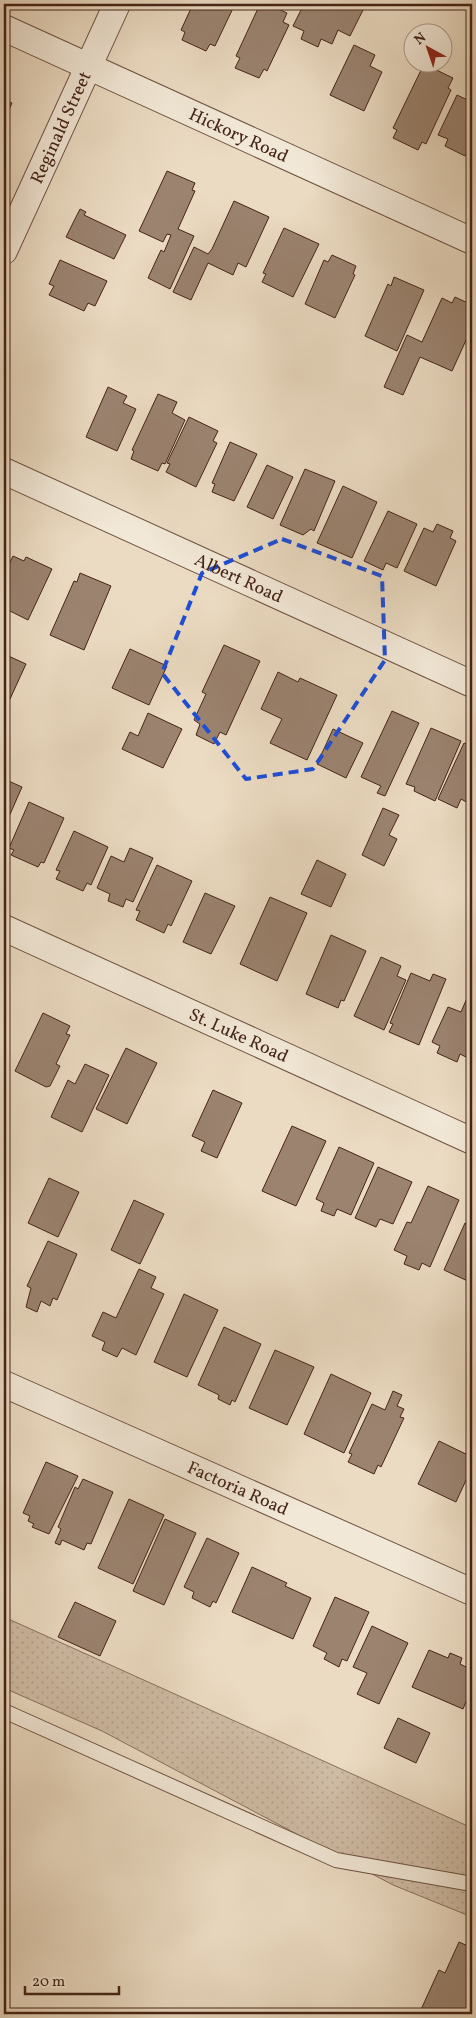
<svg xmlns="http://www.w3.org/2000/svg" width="476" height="2018" viewBox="0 0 476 2018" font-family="Vollkorn,serif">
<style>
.grass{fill:url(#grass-dots);stroke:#8a705e}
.building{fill:#9b8370;stroke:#452418}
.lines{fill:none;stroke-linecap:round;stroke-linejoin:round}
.lane-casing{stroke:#6e5242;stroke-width:16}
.street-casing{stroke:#6e5242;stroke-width:28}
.lane{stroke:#f2e8d7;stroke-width:14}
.street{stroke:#f2e8d7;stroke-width:26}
.marked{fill:none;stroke:#1d4ed8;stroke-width:4;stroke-dasharray:10 6;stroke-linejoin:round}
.labels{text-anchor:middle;stroke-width:4;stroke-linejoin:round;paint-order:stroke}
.street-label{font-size:18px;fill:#452418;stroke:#f2e8d7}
</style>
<defs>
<pattern id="grass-dots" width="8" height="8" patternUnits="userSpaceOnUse" patternTransform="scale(1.25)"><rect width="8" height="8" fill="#cfbca5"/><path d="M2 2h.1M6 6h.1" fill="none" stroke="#b3a18d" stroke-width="1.8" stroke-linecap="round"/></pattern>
</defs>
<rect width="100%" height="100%" fill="#ebdbc2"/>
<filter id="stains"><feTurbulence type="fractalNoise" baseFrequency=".004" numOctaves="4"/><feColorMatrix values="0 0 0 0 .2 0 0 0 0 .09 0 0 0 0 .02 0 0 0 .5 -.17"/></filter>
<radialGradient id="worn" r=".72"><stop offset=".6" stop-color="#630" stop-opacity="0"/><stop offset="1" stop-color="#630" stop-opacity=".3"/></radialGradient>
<path class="grass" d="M4,1617L472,1828V1917L393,1885L102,1731L4,1688Z"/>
<path class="building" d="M193,4H235L215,46L210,44L206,51L182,40L185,32L181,30Z
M260,4H268L287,13L283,22L289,25L267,71L264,69L259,78L235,68L240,58L236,56Z
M304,4H334L346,9L348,4H366L350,36L338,30L332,44L321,39L318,47L301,39L304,31L293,26Z
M354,45L375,55L370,66L382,72L364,111L330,95Z
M424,64L453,78L448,88L451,90L426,144L422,142L418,150L393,138L397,130L393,128Z
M457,95L472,102V141L465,156L445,146L448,139L438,135Z
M4,100L12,103L4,121Z
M167,171L195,183L192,190L195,191L178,229L194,236L170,289L148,278L161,250L164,252L171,235L167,234L163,242L139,231Z
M234,201L269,217L246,267L238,263L233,275L208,263L191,300L173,292L194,247L208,254L212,249Z
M80,209L86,212L84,215L126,235L114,259L66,237Z
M284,228L319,244L293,297L262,282L266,274L263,273Z
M332,255L356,266L353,274L355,275L335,318L305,304L324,260L328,262Z
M60,260L107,281L95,306L88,303L84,311L49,295L54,286L49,284Z
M394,277L424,290L397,351L365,336L388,284L391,286Z
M455,297L472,305V327L452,371L420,357L403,395L384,387L407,335L422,342L442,298L452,303Z
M108,387L127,396L123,403L136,409L117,451L86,437Z
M158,394L177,402L172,413L185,420L165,464L162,463L158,471L131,459L134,451L132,450Z
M189,417L218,431L213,441L217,443L196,487L166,472L170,464L167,463Z
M230,442L257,454L234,501L212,492L215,484L212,483Z
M267,465L293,477L273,519L247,507Z
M305,469L335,481L314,531L311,529L303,535L280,525Z
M343,486L377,502L352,558L317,543Z
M388,511L417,524L397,568L386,563L383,570L364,561Z
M437,524L453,531L450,538L456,541L436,586L404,571L424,528L433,532Z
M13,556L24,561L26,557L52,569L28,620L4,608V575Z
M80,573L111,586L84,650L50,635L74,581L77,582Z
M224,645L260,661L226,735L220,732L214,744L196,735L200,724L194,720L206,694L202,692Z
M130,649L167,666L149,705L112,688Z
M4,654L26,664L10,699L4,696Z
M278,672L298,682L300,678L337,695L307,760L270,743L282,719L261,709Z
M392,711L419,723L385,796L377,793L381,786L361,777Z
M148,713L182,729L163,768L122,749L130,732L138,736Z
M431,728L461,741L435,801L414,791L415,787L406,784Z
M333,729L363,743L346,778L317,764Z
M464,743L472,747V805L461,799L457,808L438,799Z
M4,779L22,787L4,828Z
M29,802L64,818L44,863L41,862L38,867L11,855L14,850L9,848Z
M383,808L399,815L389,835L397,839L384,866L362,855Z
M74,831L108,847L91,885L87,883L83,891L56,879L60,871L56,870Z
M130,848L153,858L133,902L126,899L123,907L108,901L110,894L97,888L111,856L124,862Z
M317,860L346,874L331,907L301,894Z
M157,865L192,881L171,926L168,924L164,933L136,920L140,911L136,910Z
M205,893L235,906L211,954L183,942Z
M270,897L307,913L277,981L240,964Z
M331,935L366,951L344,1001L341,1000L338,1008L306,994Z
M381,957L401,966L397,976L406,980L384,1030L354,1016Z
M411,973L430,981L433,974L446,979L419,1045L389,1032L393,1024L390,1023Z
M470,991L472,992V1048L468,1058L460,1054L457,1062L437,1053L440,1046L432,1042L448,1007L461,1012Z
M43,1013L70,1026L66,1034L70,1035L56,1064L60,1066L50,1086L46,1087L15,1071Z
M126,1048L157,1063L127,1124L96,1109Z
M85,1064L109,1075L82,1132L51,1117L68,1080L75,1084Z
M213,1090L242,1103L217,1158L201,1151L205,1142L192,1136Z
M292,1126L326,1141L296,1206L262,1191Z
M339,1147L374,1163L351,1215L337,1209L334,1216L321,1211L324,1203L316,1199Z
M378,1167L412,1182L393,1224L380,1219L376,1227L355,1218Z
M49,1178L79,1192L58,1237L28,1223Z
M428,1186L459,1200L430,1267L422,1263L419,1270L404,1264L407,1256L394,1250L407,1222L411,1223Z
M134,1200L164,1214L140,1264L111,1250Z
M465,1223L472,1226V1283L444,1270Z
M48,1241L77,1254L57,1300L53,1298L50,1306L41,1301L37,1312L26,1307L31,1288L27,1286Z
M139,1269L156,1277L151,1288L164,1294L136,1355L122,1348L117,1357L102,1350L105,1342L92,1336L103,1312L116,1318Z
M184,1294L218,1310L187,1377L154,1362Z
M224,1327L261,1344L235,1402L232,1400L230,1405L218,1399L219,1395L198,1385Z
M275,1350L314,1367L287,1425L249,1408Z
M331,1374L371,1393L344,1453L304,1434Z
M393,1391L402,1395L397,1406L404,1409L400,1417L404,1418L381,1467L378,1465L374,1474L348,1462L352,1454L349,1453L372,1404L385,1410Z
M439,1441L472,1457V1467L456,1502L418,1484Z
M46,1462L78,1476L49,1534L32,1527L34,1524L28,1521L30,1516L23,1513Z
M83,1479L113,1492L91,1544L87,1543L84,1550L62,1540L60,1545L55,1543L61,1529L58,1527L75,1487L78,1489Z
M129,1499L164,1515L133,1584L98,1568Z
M165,1519L196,1533L164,1605L133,1591Z
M207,1538L239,1553L216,1603L213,1601L210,1607L192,1598L194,1592L184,1587Z
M252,1567L287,1583L285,1586L311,1598L293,1639L232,1612Z
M335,1597L369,1612L347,1661L342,1659L339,1667L324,1659L327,1653L313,1646Z
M75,1602L116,1621L100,1656L58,1637Z
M372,1626L408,1643L379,1704L357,1694L367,1673L353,1667Z
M429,1650L448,1658L450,1653L462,1658L460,1664L472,1670V1687L463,1709L412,1687Z
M398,1718L430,1733L416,1763L384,1748Z
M472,1726V1741L466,1738Z
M459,1942L472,1948V2014H419L439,1970L445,1973Z"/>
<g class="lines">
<g class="lane-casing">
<path id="lane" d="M4,1711L336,1860L472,1884"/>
</g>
<g class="street-casing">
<g id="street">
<path id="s1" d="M4,28L472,241"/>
<path id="s2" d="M4,251L117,4"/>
<path id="s3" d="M4,471L472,684"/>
<path id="s4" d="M4,928L472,1141"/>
<path id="s5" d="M4,1384L472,1592"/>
</g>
</g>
<use href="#lane" class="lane"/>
<use href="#street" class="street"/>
</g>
<path class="marked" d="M282,539L382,576L385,660L313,769L246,779L162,673L202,573Z"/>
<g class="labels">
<g class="street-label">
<text dy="6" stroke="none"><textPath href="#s2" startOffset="136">Reginald Street</textPath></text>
<text dy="6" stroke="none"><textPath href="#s1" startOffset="258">Hickory Road</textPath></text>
<text dy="6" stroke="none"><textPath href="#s3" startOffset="258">Albert Road</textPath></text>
<text dy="6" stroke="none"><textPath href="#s4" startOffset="258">St. Luke Road</textPath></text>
<text dy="6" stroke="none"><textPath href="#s5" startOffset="256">Factoria Road</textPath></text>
</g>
</g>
<rect width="476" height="2018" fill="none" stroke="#ebdbc2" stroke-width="20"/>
<rect x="5" y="5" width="466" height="2008" fill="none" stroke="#452418" stroke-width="2.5"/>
<rect x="10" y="10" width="456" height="1998" fill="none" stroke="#452418"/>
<g transform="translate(428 48) rotate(320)"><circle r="24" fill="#f2e8d7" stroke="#ad9a8b"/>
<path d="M0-4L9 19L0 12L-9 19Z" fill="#8f2418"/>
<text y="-8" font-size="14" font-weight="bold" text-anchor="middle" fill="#452418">N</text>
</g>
<path d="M25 1986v8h94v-8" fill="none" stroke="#452418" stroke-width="2.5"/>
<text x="32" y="1986" font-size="15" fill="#452418" stroke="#f2e8d7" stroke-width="4" paint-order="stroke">20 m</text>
<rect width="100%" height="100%" filter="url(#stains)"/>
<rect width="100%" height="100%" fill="url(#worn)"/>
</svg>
